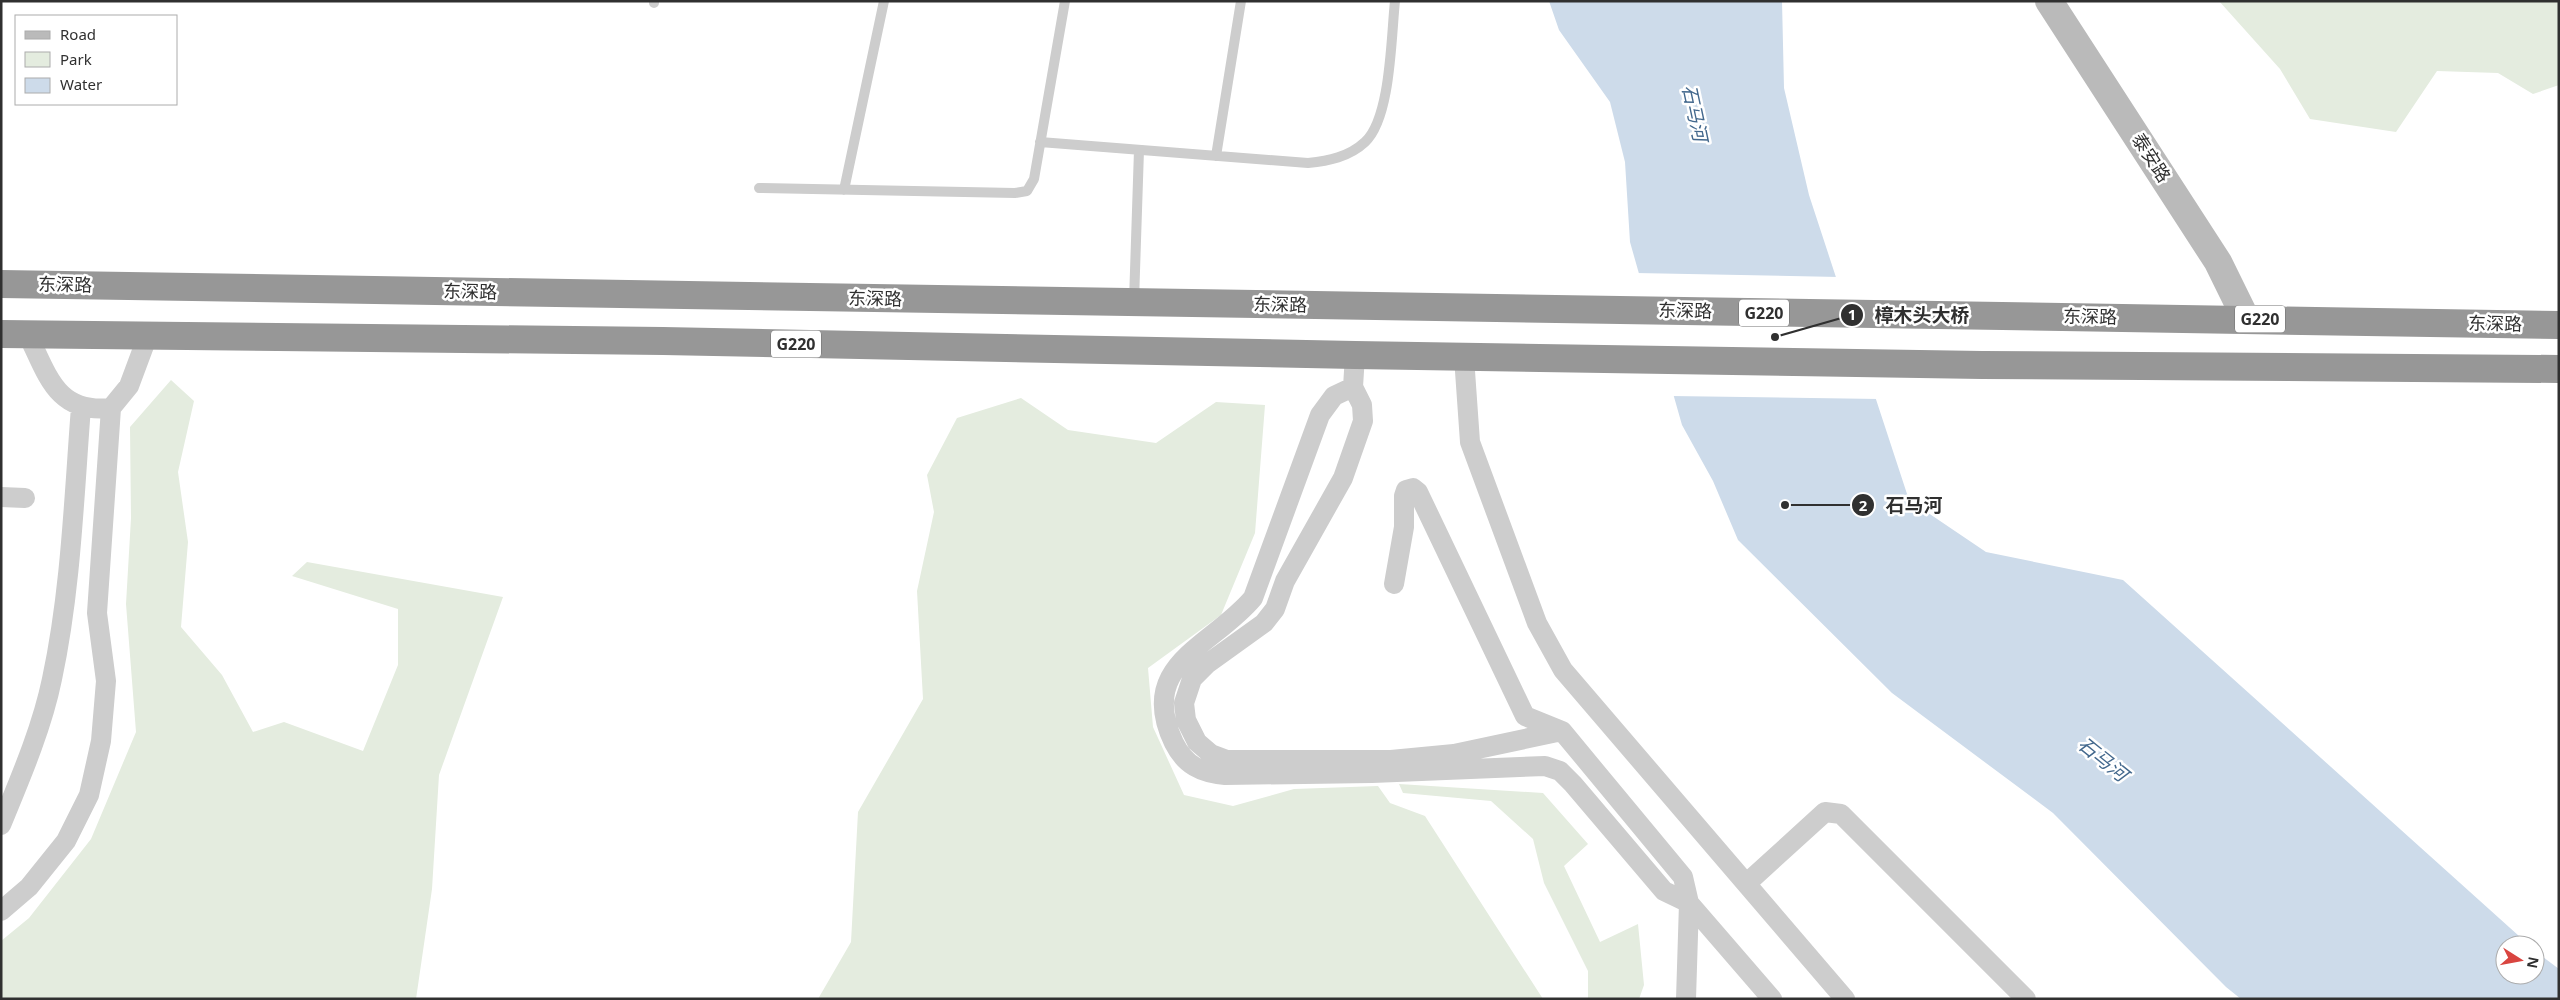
<svg xmlns="http://www.w3.org/2000/svg" width="2560" height="1000" viewBox="0 0 2560 1000" font-family="'Noto Sans','Noto Sans SC',sans-serif">
<style>
.green{fill:#e4ecdf}
.water{fill:#cddbea}
.pier{fill:#fff}
.lines{fill:none;stroke-linecap:round;stroke-linejoin:round}
.lane{stroke:#cdcdcd;stroke-width:10}
.street{stroke:#cdcdcd;stroke-width:20}
.secondary{stroke:#bababa;stroke-width:28}
.highway{stroke:#979797;stroke-width:28}
.labels{text-anchor:middle;stroke-width:5;stroke-linejoin:round;paint-order:stroke}
.shield{fill:#fff;stroke:#6e6e6e;stroke-width:1}
.shield-label{font-size:16px;font-weight:bold;fill:#303030}
.street-label{font-size:18px;fill:#303030;stroke:#fff}
.water-label{font-size:19px;font-style:italic;fill:#43688d;stroke:#fff}
.leader{fill:none;stroke:#303030;stroke-width:2}
.callout-dot{fill:#303030;stroke:#fff;stroke-width:2}
.mark-label{font-size:15px;text-anchor:middle;font-weight:bold;fill:#fff}
.callout-label{font-size:19px;text-anchor:middle;font-weight:bold;fill:#303030;stroke:#fff;stroke-width:5;stroke-linejoin:round;paint-order:stroke}
</style>
<rect width="100%" height="100%" fill="#fff"/>
<path class="green" d="M2219,1H2559V85L2533,94L2498,73L2437,71L2396,132L2310,119L2280,69Z
M171,380L194,401L178,472L188,542L181,627L222,675L253,732L284,722L363,751L398,665V609L292,576L307,562L503,597L439,775L432,889L416,999H1V941L29,918L91,839L136,732L126,604L131,518L130,427Z
M1021,398L1068,430L1156,443L1216,402L1265,405L1255,533L1221,615L1148,668L1153,727L1184,795L1233,806L1294,789L1378,786L1390,803L1425,816L1543,999H818L851,942L858,812L923,699L917,591L934,512L927,475L957,418Z
M1399,784L1543,793L1588,844L1564,866L1600,942L1638,924L1644,985L1639,999H1588V971L1544,883L1533,839L1491,801L1403,793Z"/>
<path class="water" d="M1549,1H1782L1784,88L1809,195L1909,500L1986,552L2123,580L2529,945H2505V975H2535V951L2559,969V999H2241L2226,987L2053,813L1892,693L1738,540L1713,481L1682,425L1630,242L1625,162L1610,102L1559,30Z"/>
<path class="pier" d="M1636,273L1839,277L1879,399L1671,396Z"/>
<g class="lines">
<path class="lane" d="M654,3V1
M1040,142L1308,163C1328,161 1349,157 1365,142C1391,118 1391,37 1395,1
M1216,156L1241,1
M759,188L1015,193L1027,191L1034,179L1065,1
M844,190L884,1
M1134,301L1139,150"/>
<path class="street" d="M28,335C48,376 57,414 111,408L129,386L148,335
M1464,357L1470,442L1537,623L1563,670L1845,999
M1353,387L1334,396L1320,415L1253,598C1212,647 1136,664 1174,743C1185,765 1201,773 1225,775L1372,773L1545,766L1560,771L1573,784L1664,891L1689,903L1683,877L1562,731L1454,754L1391,760H1227L1211,754L1197,742L1186,720L1184,703L1192,679L1207,664L1264,623L1275,609L1285,581L1343,478L1363,421L1362,405L1353,387L1355,355
M1,497L25,498
M1394,584L1404,527V496L1406,490L1413,488L1418,492L1525,716L1562,731
M1,825C20,779 42,728 52,679C71,590 74,497 81,407
M1747,883L1825,812L1841,814L2026,999
M1689,903L1772,999
M1,911L29,887L66,841L89,795L101,741L106,681L97,613L111,408
M1686,999L1689,903"/>
<path class="secondary" d="M2049,1L2218,262L2246,319"/>
<path class="highway" d="M1,284L2559,325
M1,334L663,341L1355,355L1982,365L2559,369"/>
</g>
<g class="labels">
<g class="shield">
<rect x="1739" y="299.5" width="50" height="27" rx="4"/>
<rect x="2235" y="305.5" width="50" height="27" rx="4"/>
<rect x="771" y="330.5" width="50" height="27" rx="4"/>
</g>
<g class="shield-label">
<text x="1764" y="319">G220</text>
<text x="2260" y="325">G220</text>
<text x="796" y="350">G220</text>
</g>
<g class="street-label">
<text transform="translate(2151 158) rotate(57)" y="6">泰安路</text>
<text transform="translate(65 285) rotate(1)" y="6">东深路</text>
<text transform="translate(470 292) rotate(1)" y="6">东深路</text>
<text transform="translate(875 299) rotate(1)" y="6">东深路</text>
<text transform="translate(1280 305) rotate(1)" y="6">东深路</text>
<text transform="translate(1685 311) rotate(1)" y="6">东深路</text>
<text transform="translate(2090 317) rotate(1)" y="6">东深路</text>
<text transform="translate(2495 324) rotate(1)" y="6">东深路</text>
</g>
<g class="water-label">
<text transform="translate(1695 113) rotate(78)" y="7">石马河</text>
<text transform="translate(2103 759) rotate(39)" y="7">石马河</text>
</g>
</g>
<path class="leader" d="M1775 337L1852 315M1785 505L1863 505"/>
<g class="callout-dot">
<circle cx="1775" cy="337" r="5"/>
<circle cx="1785" cy="505" r="5"/>
<circle cx="1852" cy="315" r="12"/>
<circle cx="1863" cy="505" r="12"/>
</g>
<g class="mark-label">
<text x="1852" y="320">1</text>
<text x="1863" y="511">2</text>
</g>
<g class="callout-label">
<text x="1922" y="322">樟木头大桥</text>
<text x="1914" y="512">石马河</text>
</g>
<rect width="2560" height="1000" fill="none" stroke="#303030" stroke-width="5"/>
<rect x="15" y="15" width="162" height="90" fill="#ffffff" stroke="#acacac"/>
<rect x="25" y="31" width="25" height="8" fill="#bababa" stroke="#acacac"/>
<text x="60" y="40" font-size="15" fill="#303030">Road</text>
<rect x="25" y="52" width="25" height="15" fill="#e4ecdf" stroke="#acacac"/>
<text x="60" y="65" font-size="15" fill="#303030">Park</text>
<rect x="25" y="78" width="25" height="15" fill="#cddbea" stroke="#acacac"/>
<text x="60" y="90" font-size="15" fill="#303030">Water</text>
<g transform="translate(2520 960) rotate(101)"><circle r="24" fill="#ffffff" stroke="#acacac"/>
<path d="M0-4L9 19L0 12L-9 19Z" fill="#d94540"/>
<text y="-8" font-size="14" font-weight="bold" text-anchor="middle" fill="#303030">N</text>
</g>
</svg>
